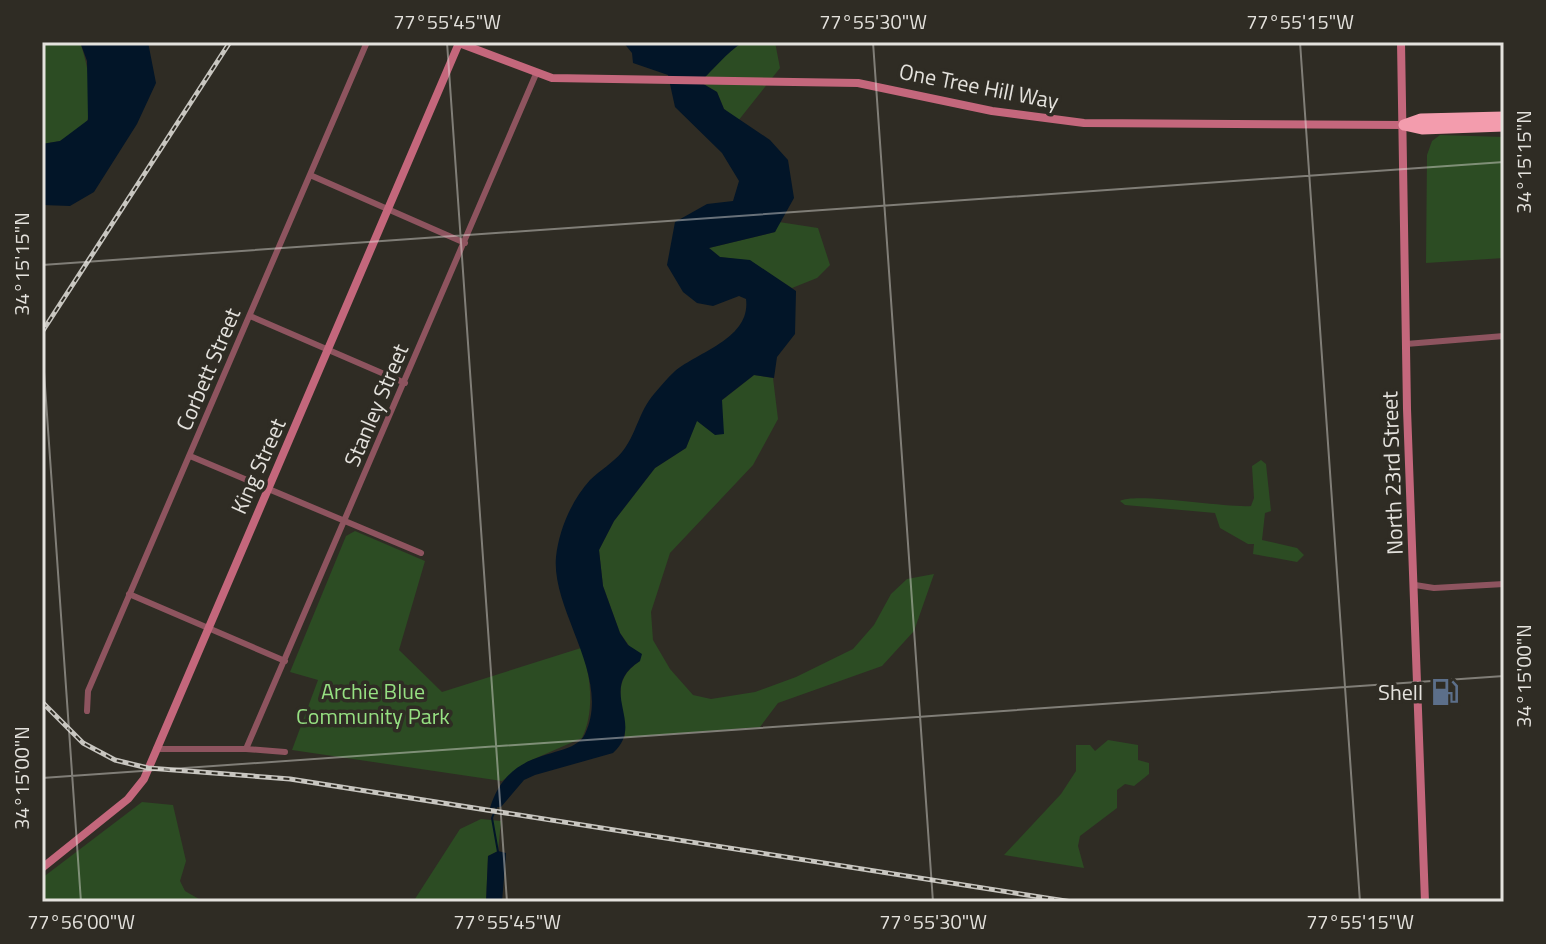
<svg xmlns="http://www.w3.org/2000/svg" width="1546" height="944" viewBox="0 0 1546 944" font-family="'Titillium Web',sans-serif">
<style>
.green{fill:#2c4c23}
.water{fill:#021528}
.lines{fill:none;stroke-linecap:round;stroke-linejoin:round}
.stream{stroke:#021528;stroke-width:2}
.street{stroke:#8e545f;stroke-width:6}
.secondary{stroke:#c4677c;stroke-width:8}
.highway{stroke:#f39cad;stroke-width:11}
.rail-casing{stroke:#c8c6c0;stroke-width:5}
.rail{stroke:#2f2c24;stroke-width:2;stroke-dasharray:6;stroke-linecap:butt}
.ticks{fill:none;stroke:#e4e2dd;stroke-width:2;stroke-opacity:0.45}
.labels{text-anchor:middle;stroke-width:7;stroke-linejoin:round;paint-order:stroke}
.street-label{font-size:22px;fill:#e4e2dd;stroke:#2f2c24}
.park-label{font-size:22px;fill:#96e082;stroke:#2f2c24}
.poi-label{font-size:22px;fill:#e4e2dd;stroke:#2f2c24;text-anchor:end}
.neatline{fill:none;stroke:#e4e2dd;stroke-width:3}
.ticks-label{font-size:20px;text-anchor:middle;fill:#e4e2dd}
</style>
<rect width="100%" height="100%" fill="#2f2c24"/>
<path class="green" d="M42,42H80C88,65 95,101 86,124L60,141L42,144Z
M743,42H775L780,68L738,121L724,109L717,92L700,82C715,67 725,54 743,42Z
M1440,135L1504,137V258L1426,263L1427,155L1432,141Z
M779,222L818,228L830,265L817,278L792,288L750,261L720,257L709,248L775,232Z
M754,375L773,378L778,419L753,465L670,553L651,612L653,640L670,669L693,695L711,699L755,692L796,677L853,649L874,625L891,594L907,579L934,574L914,631L882,666L778,703L760,727L625,737C624,704 609,681 640,661L620,633L603,586L599,550L614,521L655,468L686,448L697,420Z
M1261,460L1266,464L1271,511L1265,513L1262,540L1297,548L1304,555L1297,562L1253,554L1254,544H1248L1220,528L1215,513L1125,505L1120,501C1135,492 1226,508 1251,506L1254,498L1252,466Z
M355,531L425,561L399,650L442,692L581,648C591,674 595,712 582,738L527,762L502,781L292,750L318,680L290,672L346,536Z
M1108,740L1138,745V760L1149,763V774L1134,786L1125,784L1117,790V808L1080,836L1078,846L1084,868L1004,855L1061,794L1076,771V745H1090L1095,751Z
M142,802L173,805L186,861L180,881L185,891L204,902H42V878Z
M481,819L501,821L498,851L488,856L486,902H413L460,829Z"/>
<path class="water" d="M80,42H148L156,83L137,124L94,192L70,206L42,205V144L60,141L88,120L87,61Z
M623,42H743C725,54 716,67 700,82L717,92L724,109L770,140L788,160L794,198L775,232L709,248L720,257L750,260L796,291L795,334L777,357L774,378L754,375L722,400L724,434L715,435L697,421L686,448L655,468L614,521L599,550L603,586L620,633L628,645L642,654L640,661C595,690 647,723 613,753L535,775L524,780L501,807L490,808C510,742 571,762 585,734C612,677 551,611 556,557C559,529 572,500 590,480C600,470 613,463 622,452C636,435 639,411 654,394C661,386 667,378 675,371C700,351 751,338 746,299L739,296L713,306L697,303L683,292L667,265L675,222L707,204L733,201L739,181L722,153L675,107L668,75L633,63L632,53Z
M498,851L506,853L502,902H486L488,856Z"/>
<g class="lines">
<path class="stream" d="M496,808L492,818L498,852"/>
<path class="street" d="M310,175L465,243
M250,316L405,383
M1406,344L1504,336
M190,456L421,553
M1415,585L1434,588L1504,584
M129,594L285,661
M87,711L88,691L367,42
M156,749H246L285,752
M246,749L536,74"/>
<path class="secondary" d="M1401,42L1407,409L1425,902
M42,868L128,799L144,779L459,43L552,78L858,83L992,111L1084,123L1404,125"/>
<path class="highway" d="M1404,125L1421,119L1504,117
M1404,125L1422,129L1504,126"/>
<g class="rail-casing">
<path id="rail" d="M42,332L230,42
M42,702L83,743L115,760L148,768L290,779L1072,902"/>
</g>
<use href="#rail" class="rail"/>
</g>
<path class="ticks" d="M447,42L507,902M873,42L933,902M1300,42L1360,902M42,265L1504,162M42,343L81,902M42,778L1504,676"/>
<defs>
<g id="fuel-bare" transform="scale(2.16)"><path d="M-5.5-6h7V0h2V4h1.3V-2.5L3-4.5l.8-.8L6-3V5H2.5V1h-1V6h-7ZM-4.2-4.7v3.2H.2V-4.7Z" fill="#5c6f8a" stroke="#2f2c24" stroke-width="2.5" paint-order="stroke"/></g>
</defs>
<g fill-rule="evenodd">
<use href="#fuel-bare" x="1445" y="692"/>
</g>
<g class="labels">
<g class="street-label">
<text transform="translate(979 86) rotate(11)" y="8">One Tree Hill Way</text>
<text transform="translate(208 369) rotate(-67)" y="8">Corbett Street</text>
<text transform="translate(376 405) rotate(-67)" y="8">Stanley Street</text>
<text transform="translate(258 466) rotate(-66)" y="8">King Street</text>
<text transform="translate(1392 473) rotate(-92)" y="8">North 23rd Street</text>
</g>
<g class="park-label">
<text x="373" y="699">Archie Blue<tspan x="373" dy="25">Community Park</tspan></text>
</g>
<g class="poi-label">
<text x="1423" y="700">Shell</text>
</g>
</g>
<rect width="1546" height="944" fill="none" stroke="#2f2c24" stroke-width="88"/>
<rect x="44" y="44" width="1458" height="856" class="neatline"/>
<g class="ticks-label">
<text x="447" y="29">77°55'45"W</text>
<text x="873" y="29">77°55'30"W</text>
<text x="1300" y="29">77°55'15"W</text>
<text transform="translate(1524 162) rotate(-90)" y="7">34°15'15"N</text>
<text transform="translate(22 264) rotate(-90)" y="7">34°15'15"N</text>
<text transform="translate(1524 676) rotate(-90)" y="7">34°15'00"N</text>
<text transform="translate(22 778) rotate(-90)" y="7">34°15'00"N</text>
<text x="81" y="929">77°56'00"W</text>
<text x="507" y="929">77°55'45"W</text>
<text x="933" y="929">77°55'30"W</text>
<text x="1360" y="929">77°55'15"W</text>
</g>
</svg>
